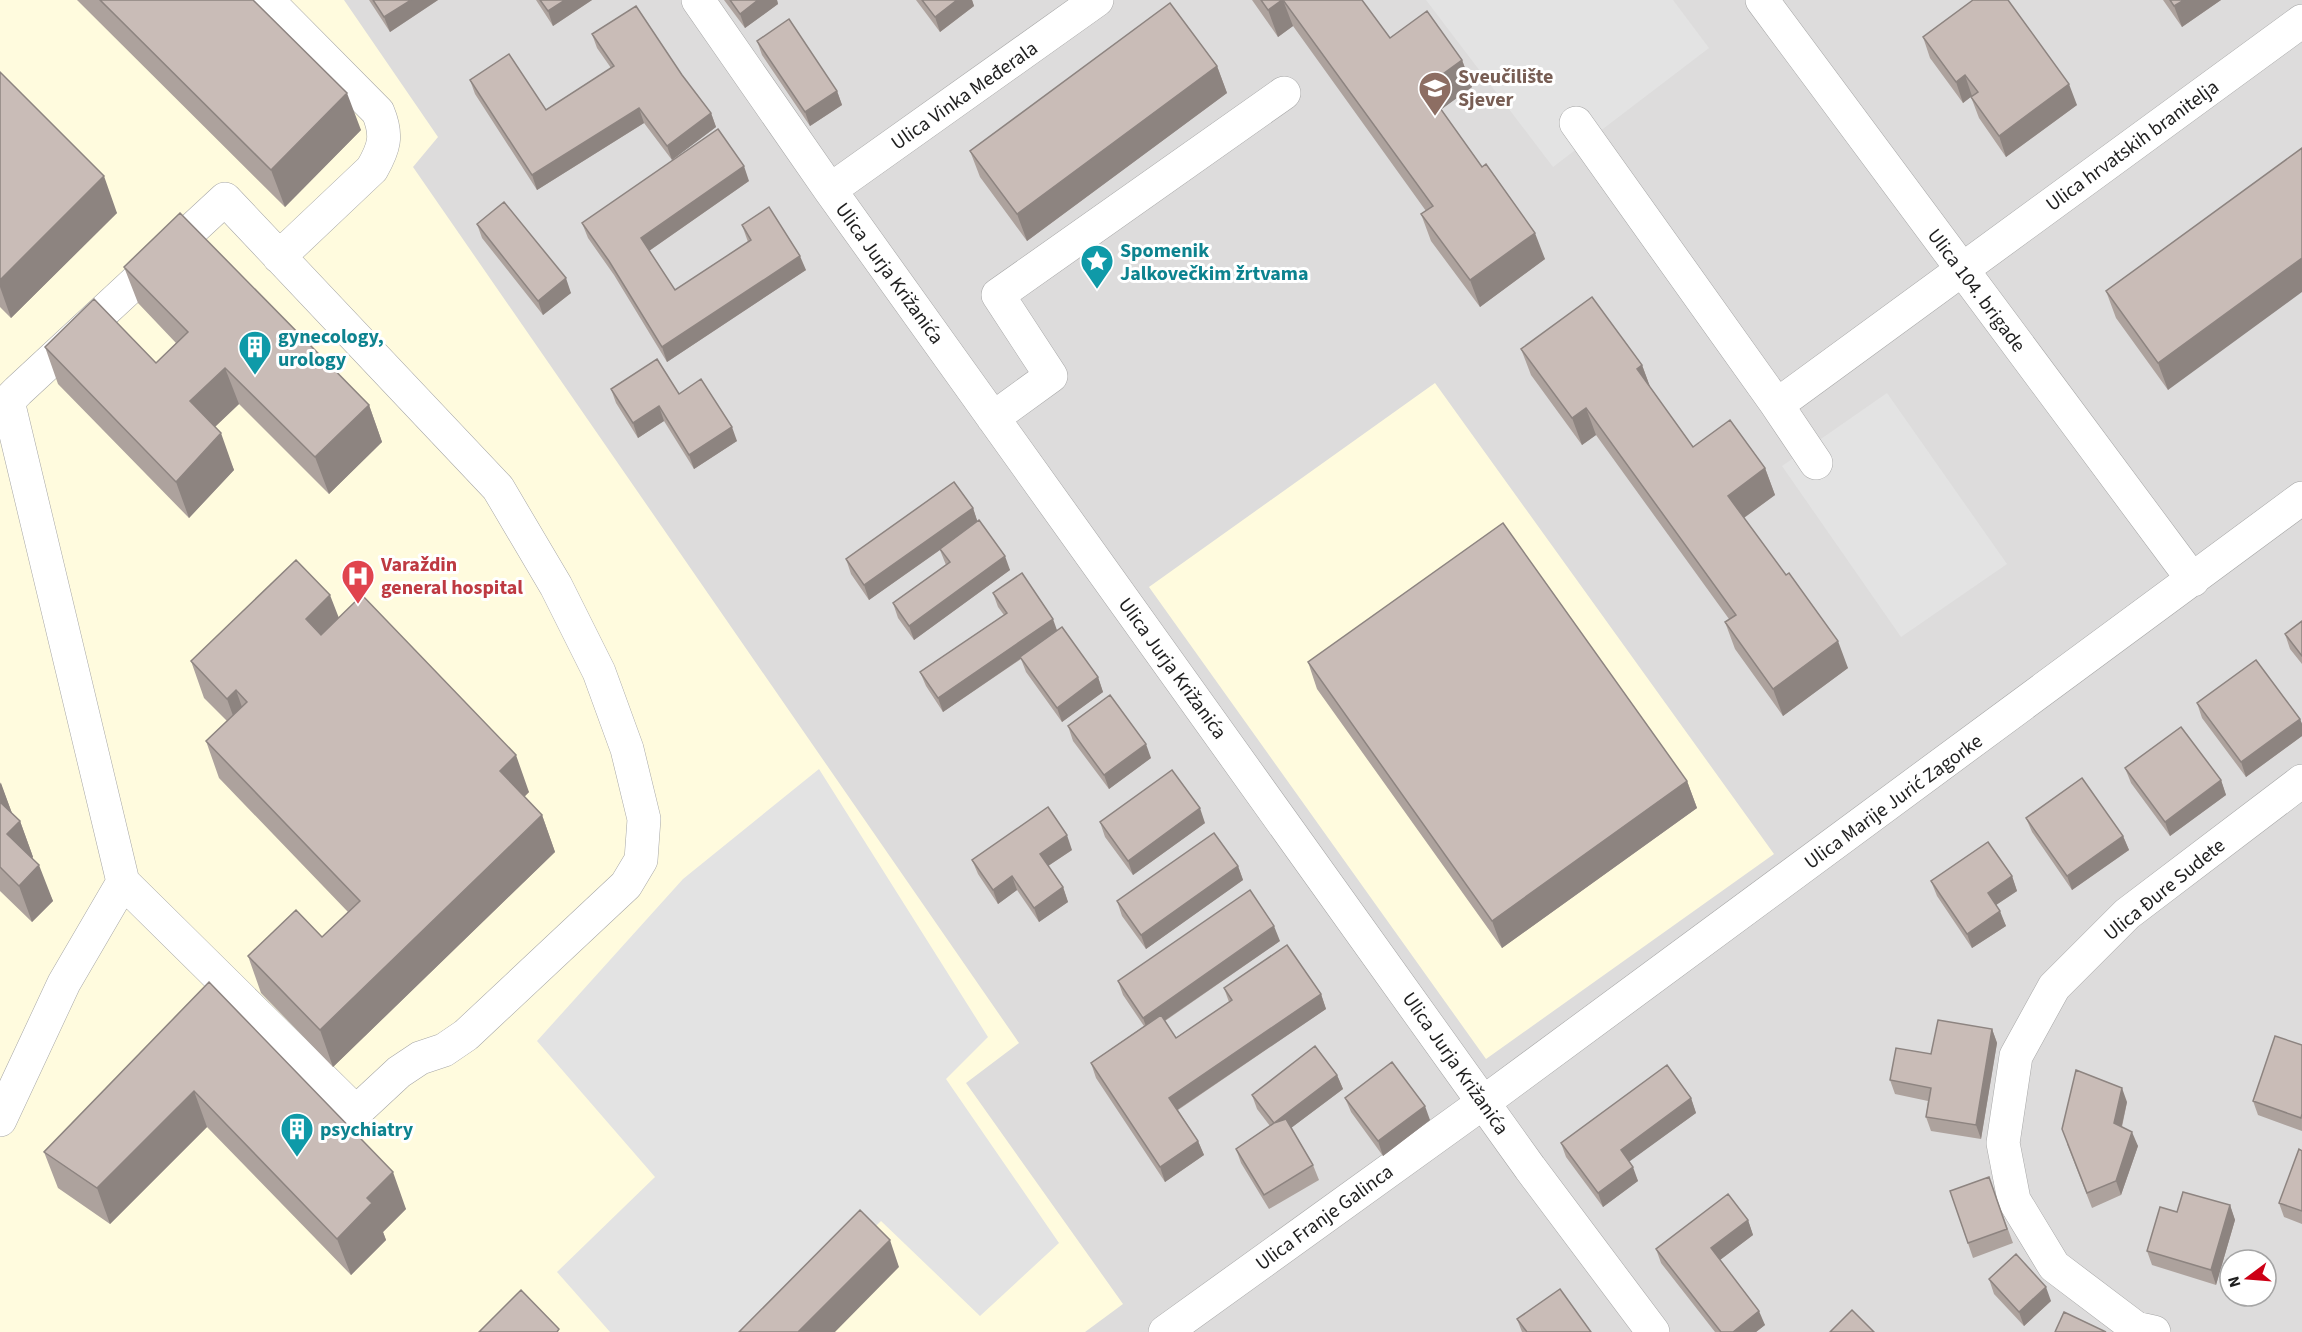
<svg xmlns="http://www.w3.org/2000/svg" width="2302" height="1332" viewBox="0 0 2302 1332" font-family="'Source Sans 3',sans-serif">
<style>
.residential{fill:#dddcdc;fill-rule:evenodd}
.education{fill:#fffbde}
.parking{fill:#e3e3e3}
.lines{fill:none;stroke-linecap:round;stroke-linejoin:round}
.minor-casing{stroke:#a6a6a6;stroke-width:34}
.minor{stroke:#fff;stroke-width:33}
.wall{fill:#ada29d}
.shaded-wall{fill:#8d8480}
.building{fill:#c9bcb7;stroke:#8d8480;stroke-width:1.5}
.labels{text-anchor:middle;stroke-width:6;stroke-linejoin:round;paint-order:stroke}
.education-label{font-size:20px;font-weight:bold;fill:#785e54;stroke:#fff;text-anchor:start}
.street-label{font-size:20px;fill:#1f1f1f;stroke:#fff}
.culture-label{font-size:20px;font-weight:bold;fill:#0d838f;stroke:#fff;text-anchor:start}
.health-label{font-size:20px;font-weight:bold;fill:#be3a42;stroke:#fff;text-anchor:start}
</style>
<rect width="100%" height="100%" fill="#f0ebe4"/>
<path class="residential" d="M0,0H2302V1332H0ZM2230,1260H2266V1296H2230Z"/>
<path class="education" d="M0,0H344L438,137L413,167L1019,1043L966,1083L1123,1304L1085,1332H0Z
M1435,383L1774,854L1486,1059L1149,587Z"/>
<path class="parking" d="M1426,0H1673L1709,48L1553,167Z
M1887,393L2007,564L1901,637L1782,466Z
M819,769L988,1037L946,1079L1059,1243L980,1316L881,1221L767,1332H610L557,1272L655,1177L537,1041L683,879Z"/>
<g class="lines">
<g class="minor-casing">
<path id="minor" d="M267,0L378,112C388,136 384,148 372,169L279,257
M698,0L830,190L1530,1168L1653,1332
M1762,0L2193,580
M1576,123L1777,405L2302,21
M830,190L1097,0
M1777,405L1816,463
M0,409L18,391L225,199L498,488L556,586L599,672L627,749L644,819L641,860L626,885L466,1035L444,1050L420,1058L399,1072L356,1112L123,882L8,401
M993,418L1051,376L998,295L1284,93
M0,1120L64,983L123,882
M1165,1332L1484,1102L2302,498
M2154,1332L2136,1328L2054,1266L2014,1200L2003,1143L2016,1056L2054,987L2127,914L2302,781"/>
</g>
<use href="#minor" class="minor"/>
</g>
<path class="wall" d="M77,0H253L361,130L285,207Z
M369,0H438L390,32Z
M536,0H592L553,26Z
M724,0H777L778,4L745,28Z
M916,0H972L974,6L940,32Z
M1252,0H1362L1390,38L1462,60L1472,87L1441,109L1545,259L1480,307L1431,241L1421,214L1426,211L1293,26L1278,37Z
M2163,0H2221L2182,27Z
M592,34L682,75L711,113L716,127L672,160L644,123L537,190L475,94L470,80L546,110L611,68L597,48Z
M1923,37L2077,105L2006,157L1979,118L1971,97L1972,96L1963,103L1930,58Z
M757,41L837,91L842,105L810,126L762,55Z
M1217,66L1227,93L1027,241L980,177L970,151Z
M0,72L117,213L11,318L0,307Z
M2302,148L2168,390L2116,318L2106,291Z
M749,181L649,251L675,290L748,242L742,225L806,270L667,362L614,275L588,238L582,223Z
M477,224L571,293L543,315L482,238Z
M124,267L369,405L382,442L329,494L239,404L215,427L234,470L189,518L58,384L45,347L156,363L176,343L138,303Z
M1521,349L1642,365L1650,387L1693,447L1765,468L1775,495L1744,518L1848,668L1783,716L1735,649L1725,622L1729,619L1596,435L1582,445L1531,375Z
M611,389L679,394L737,441L694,469L664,421L638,438L616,403Z
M973,508L977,521L1010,570L914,640L898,618L893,603L946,565L940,550L869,600L851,574L846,559Z
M993,593L1057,630L1098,677L1103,692L1062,722L1026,672L1021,659L943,712L926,686L920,672L1004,615L998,607Z
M339,618L529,792L524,797L542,815L555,852L333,1067L261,993L248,956L322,937L348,912L219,778L206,741L227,721L204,698L191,661Z
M2302,621V664L2290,649L2285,634Z
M1308,662L1687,781L1697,808L1502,948L1317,689Z
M2197,703L2300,719L2302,724V736L2246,777L2202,718Z
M1068,726L1151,758L1109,789L1073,741Z
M2125,768L2221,780L2226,795L2170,836L2131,783Z
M0,782L12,813L20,821L33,857L32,858L53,901L32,922L0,891Z
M2026,818L2123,836L2129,850L2072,890L2032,832Z
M1100,822L1205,823L1133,875L1105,837Z
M1072,850L1048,866L1063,887L1068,902L1039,922L1017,890L998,904L978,874L972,860Z
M1238,866L1243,880L1146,949L1122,916L1117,901Z
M2012,876L2017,891L1996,905L2006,926L1972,948L1937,896L1931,881Z
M1280,941L1165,1021L1176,1038L1229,1002L1224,988L1321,994L1326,1009L1178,1110L1198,1141L1204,1155L1165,1182L1096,1078L1091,1063L1144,1026L1123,995L1118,981Z
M209,982L406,1209L383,1232L386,1240L351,1275L207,1127L110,1224L58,1188L44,1152Z
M1992,1029L1997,1043L1981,1139L1931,1131L1926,1117L1928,1101L1895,1094L1890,1080L1931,1054Z
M2302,1045V1131L2258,1115L2253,1101Z
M1337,1075L1343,1089L1291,1128L1313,1165L1319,1180L1269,1209L1241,1163L1236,1149L1270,1126L1257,1109L1252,1095Z
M1345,1098L1430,1120L1383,1156L1351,1112Z
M1691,1098L1696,1113L1629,1161L1638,1181L1603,1207L1566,1157L1561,1143Z
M2127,1102L2122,1127L2138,1146L2121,1195L2092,1208L2067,1144Z
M2302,1151V1224L2284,1217L2279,1203Z
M1989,1177L2013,1243L1973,1258L1950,1191Z
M2230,1205L2235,1220L2216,1285L2152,1265L2147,1251L2177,1212Z
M1748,1220L1753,1235L1720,1260L1765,1325L1756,1332H1715L1661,1263L1656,1249Z
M1989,1279L2051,1301L2024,1326L1994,1294Z
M1517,1319L1591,1332H1522Z"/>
<path class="shaded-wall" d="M411,0H438L390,32L384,17Z
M565,0H592L553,26L548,11Z
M758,0H777L778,4L745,28L740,14Z
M957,0H972L974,6L940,32L935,17Z
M1282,0H1283L1293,26L1278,37L1268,10Z
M2184,0H2221L2182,27L2174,6Z
M1462,60L1472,87L1435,114L1425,87Z
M1217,66L1227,93L1027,241L1017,214Z
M1965,75L1972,96L1963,103L1956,82Z
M2069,84L2077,105L2006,157L1999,136Z
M837,91L842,105L810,126L805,112Z
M347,93L361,130L285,207L271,170Z
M639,108L644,123L537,190L532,175Z
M711,113L716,127L672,160L667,146Z
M744,166L749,181L646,253L641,238Z
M104,176L117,213L11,318L0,287V280Z
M1535,233L1545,259L1480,307L1470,280Z
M800,256L806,270L667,362L662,347Z
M2302,258V292L2168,390L2158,363Z
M566,278L571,293L543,315L538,301Z
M1642,365L1652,392L1637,369Z
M225,368L239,404L203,438L190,401Z
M369,405L382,442L329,494L315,457Z
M659,406L664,421L638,438L633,423Z
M1586,408L1596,435L1582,445L1572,418Z
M732,427L737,441L694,469L689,455Z
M221,433L234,470L189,518L176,482Z
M1765,468L1775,495L1738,522L1728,496Z
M973,508L978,523L869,600L864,585Z
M1005,556L1010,570L914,640L909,626Z
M330,595L344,631L319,655L306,619Z
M1053,619L1058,633L943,712L938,698Z
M1838,641L1848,668L1783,716L1773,689Z
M1098,677L1103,692L1062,722L1057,708Z
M236,690L249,727L240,735L227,699Z
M2300,719L2302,724V736L2246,777L2241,762Z
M1146,744L1151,758L1109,789L1104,775Z
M516,755L529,792L513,808L500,771Z
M2221,780L2226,795L2170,836L2165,822Z
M1687,781L1697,808L1502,948L1492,921Z
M1,783L14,819L0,818V784Z
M1200,808L1205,823L1133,875L1128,861Z
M542,815L555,852L333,1067L320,1030Z
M20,821L33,857L20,870L7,834Z
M1067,835L1072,850L1045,868L1040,854Z
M2123,836L2129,850L2072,890L2067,876Z
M39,865L53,901L32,922L19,886Z
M1238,866L1243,880L1146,949L1141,935Z
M1012,876L1017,890L998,904L993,890Z
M2012,876L2017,891L1993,907L1988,893Z
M1063,887L1068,902L1039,922L1034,908Z
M2000,911L2006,926L1972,948L1967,934Z
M1274,926L1280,941L1148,1032L1143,1018Z
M1321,994L1326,1009L1174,1112L1169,1098Z
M1992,1029L1997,1043L1981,1139L1976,1125Z
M1337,1075L1343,1089L1279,1137L1274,1123Z
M2122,1088L2127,1102L2119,1138L2114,1123Z
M194,1091L207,1127L110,1224L97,1188Z
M1691,1098L1696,1113L1626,1164L1621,1150Z
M1425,1106L1430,1120L1383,1156L1378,1141Z
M2132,1132L2138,1146L2121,1195L2116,1181Z
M1198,1141L1204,1155L1165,1182L1160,1167Z
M1633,1167L1638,1181L1603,1207L1598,1193Z
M393,1172L406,1209L383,1232L386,1240L351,1275L337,1239L367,1198Z
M2230,1205L2235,1220L2216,1285L2211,1270Z
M1748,1220L1753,1235L1716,1263L1711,1248Z
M890,1240L899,1267L835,1332H798Z
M2046,1287L2051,1301L2024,1326L2019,1312Z
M1759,1311L1765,1325L1756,1332H1733Z"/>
<path class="building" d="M100,0H253L347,93L271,170Z
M373,0H411L384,17Z
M540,0H565L548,11Z
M730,0H758L740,14Z
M922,0H957L935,17Z
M1261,0H1282L1268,10Z
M1283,0H1362L1390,38L1427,11L1462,60L1425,87L1482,167L1486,164L1535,233L1470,280L1421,214L1433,206Z
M1973,0H2008L2069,84L1999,136L1971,97L1978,92L1965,75L1956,82L1923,37Z
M2170,0H2184L2174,6Z
M1170,3L1217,66L1017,214L970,151Z
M636,6L682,75L711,113L667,146L639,108L532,175L470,80L509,54L546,110L614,66L592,34Z
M789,19L837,91L805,112L757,41Z
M0,72L104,176L0,280Z
M718,129L744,166L641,238L675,290L751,240L742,225L769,207L800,256L662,347L609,261L582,223Z
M2302,148V258L2158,363L2106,291Z
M504,202L566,278L538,301L477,224Z
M180,213L369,405L315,457L225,368L190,401L221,433L176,482L45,347L94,299L156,363L188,332L124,267Z
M1592,297L1642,365L1637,369L1693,447L1730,420L1765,468L1728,496L1786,575L1789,573L1838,641L1773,689L1725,622L1736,615L1586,408L1572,418L1521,349Z
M657,359L679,394L701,379L732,427L689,455L659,406L633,423L611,389Z
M954,482L973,508L864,585L846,559Z
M979,520L1005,556L909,626L893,603L950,562L940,549Z
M1503,523L1687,781L1492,921L1308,662Z
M296,560L330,595L306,619L321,635L362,595L516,755L500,771L542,815L320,1030L248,956L296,910L322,937L360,901L206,741L247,702L236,690L227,699L191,661Z
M1022,573L1053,619L938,698L920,672L1007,613L993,593Z
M2302,621V656L2285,634Z
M1062,627L1098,677L1057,708L1020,657Z
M2256,660L2300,719L2241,762L2197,703Z
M1110,695L1146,744L1104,775L1068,726Z
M2181,727L2221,780L2165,822L2125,768Z
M1172,770L1200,808L1128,861L1100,822Z
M2082,778L2123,836L2067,876L2026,818Z
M0,802L20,821L7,834L39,865L19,886L0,867Z
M1048,807L1067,835L1040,854L1063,887L1034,908L1012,876L993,890L972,860Z
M1214,833L1238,866L1141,935L1117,901Z
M1988,842L2012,876L1988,893L2000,911L1967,934L1931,881Z
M1250,890L1274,926L1143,1018L1118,981Z
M1287,945L1321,994L1169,1098L1198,1141L1160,1167L1091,1063L1161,1015L1176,1038L1232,1000L1224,988Z
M209,982L393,1172L367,1198L372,1203L337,1239L194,1091L97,1188L44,1152Z
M1938,1020L1992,1029L1976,1125L1926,1117L1931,1088L1890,1080L1896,1048L1931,1054Z
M2275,1036L2302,1045V1114L2301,1118L2253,1101Z
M1315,1046L1337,1075L1274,1123L1286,1119L1313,1165L1264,1195L1236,1149L1274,1123L1252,1095Z
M1392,1062L1425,1106L1378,1141L1345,1098Z
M1667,1065L1691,1098L1621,1150L1633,1167L1598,1193L1561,1143Z
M2076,1070L2122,1088L2114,1123L2132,1132L2116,1181L2087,1193L2062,1129Z
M2299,1149L2302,1151V1211L2279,1203Z
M1989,1177L2007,1229L1968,1243L1950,1191Z
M2183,1192L2230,1205L2211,1270L2147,1251L2160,1207L2177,1212Z
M1728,1194L1748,1220L1711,1248L1759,1311L1733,1332H1721L1656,1249Z
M860,1210L890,1240L798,1332H739Z
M2016,1254L2046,1287L2019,1312L1989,1279Z
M1560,1289L1591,1332H1527L1517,1319Z
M521,1290L559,1329L557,1332H479Z
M1852,1310L1874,1332H1830Z
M2064,1312L2106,1332H2055Z"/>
<defs>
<g id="university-pin" transform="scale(1.725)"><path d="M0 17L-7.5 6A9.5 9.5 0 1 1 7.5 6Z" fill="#8d6e63" stroke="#fff"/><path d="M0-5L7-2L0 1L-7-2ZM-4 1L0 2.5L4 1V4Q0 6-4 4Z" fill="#fff"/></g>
<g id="sight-pin" transform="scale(1.725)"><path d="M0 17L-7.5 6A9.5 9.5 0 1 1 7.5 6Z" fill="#0f9aa8" stroke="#fff"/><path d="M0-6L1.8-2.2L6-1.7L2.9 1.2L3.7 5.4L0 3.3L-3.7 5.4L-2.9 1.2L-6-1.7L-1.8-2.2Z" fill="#fff"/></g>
<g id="building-pin" transform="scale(1.725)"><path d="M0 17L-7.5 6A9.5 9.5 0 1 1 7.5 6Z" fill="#0f9aa8" stroke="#fff"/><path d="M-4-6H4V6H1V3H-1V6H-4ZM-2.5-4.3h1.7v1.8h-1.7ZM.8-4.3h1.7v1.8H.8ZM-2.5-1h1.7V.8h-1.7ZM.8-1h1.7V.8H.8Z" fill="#fff"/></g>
<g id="hospital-pin" transform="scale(1.725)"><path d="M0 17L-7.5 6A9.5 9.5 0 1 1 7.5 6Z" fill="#e0444e" stroke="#fff"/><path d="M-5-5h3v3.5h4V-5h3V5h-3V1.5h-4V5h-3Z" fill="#fff"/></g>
</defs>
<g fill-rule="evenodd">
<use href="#university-pin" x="1435" y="88"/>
<use href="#sight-pin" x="1097" y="261"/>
<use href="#building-pin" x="255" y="347"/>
<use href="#hospital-pin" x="358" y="576"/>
<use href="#building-pin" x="297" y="1129"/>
</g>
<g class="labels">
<g class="education-label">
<text x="1458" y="83">Sveučilište<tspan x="1458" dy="23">Sjever</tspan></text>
</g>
<g class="street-label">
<text transform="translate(964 95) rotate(-35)" y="7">Ulica Vinka Međerala</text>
<text transform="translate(2132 145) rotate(-36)" y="7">Ulica hrvatskih branitelja</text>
<text transform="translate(890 273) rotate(54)" y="7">Ulica Jurja Križanića</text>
<text transform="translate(1977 290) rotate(53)" y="7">Ulica 104. brigade</text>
<text transform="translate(1173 668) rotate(54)" y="7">Ulica Jurja Križanića</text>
<text transform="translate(1893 801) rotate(-36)" y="7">Ulica Marije Jurić Zagorke</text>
<text transform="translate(2164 889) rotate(-39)" y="7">Ulica Đure Sudete</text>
<text transform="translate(1456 1063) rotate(55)" y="7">Ulica Jurja Križanića</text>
<text transform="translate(1324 1217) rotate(-36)" y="7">Ulica Franje Galinca</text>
</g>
<g class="culture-label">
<text x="1120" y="257">Spomenik<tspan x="1120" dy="23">Jalkovečkim žrtvama</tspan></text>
<text x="278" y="343">gynecology,<tspan x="278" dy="23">urology</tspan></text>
<text x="320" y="1136">psychiatry</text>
</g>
<g class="health-label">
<text x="381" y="571">Varaždin<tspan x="381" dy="23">general hospital</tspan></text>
</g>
</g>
<g transform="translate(2248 1278) rotate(254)"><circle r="28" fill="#ffffff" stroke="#a5a5a5" stroke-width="1.5"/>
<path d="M0-4.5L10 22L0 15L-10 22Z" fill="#cd0016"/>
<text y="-9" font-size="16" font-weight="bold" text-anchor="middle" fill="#1f1f1f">N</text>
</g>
</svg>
